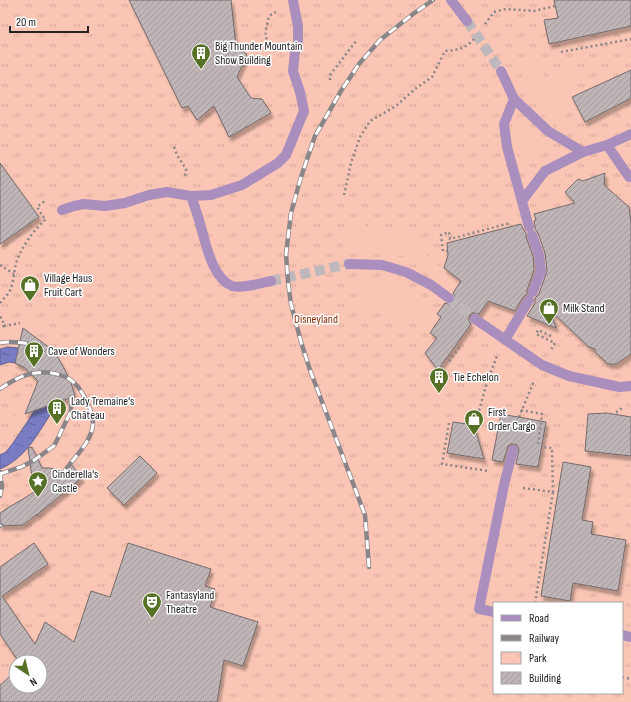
<svg xmlns="http://www.w3.org/2000/svg" width="631" height="702" viewBox="0 0 631 702" font-family="'Sofia Sans Condensed',sans-serif">
<style>
.park{fill:url(#park-tufts);fill-rule:evenodd}
.garden{fill:#fac5b4}
.water{fill:url(#water-ripples);stroke:#606193}
.building{fill:url(#building-hatch);stroke:#736a6b;filter:url(#shadow)}
.lines{fill:none;stroke-linecap:round;stroke-linejoin:round}
.street-tunnel{stroke:#beb8bc;stroke-width:10;stroke-dasharray:10 5;stroke-linecap:butt}
.path{stroke:#8a8688;stroke-width:2.5;stroke-dasharray:2 3;stroke-linecap:butt}
.lane{stroke:#a98ebe;stroke-width:10}
.street{stroke:#a98ebe;stroke-width:10}
.rail-casing{stroke:#8a8588;stroke-width:4.5}
.rail{stroke:#fff;stroke-width:3;stroke-dasharray:9;stroke-linecap:butt}
.labels{text-anchor:middle;stroke-width:3;stroke-linejoin:round;paint-order:stroke}
.poi-label{font-size:12px;fill:#242223;stroke:#fff;text-anchor:start}
.park-label{font-size:12px;fill:#892b02;stroke:#fff}
</style>
<defs>
<pattern id="park-tufts" width="24" height="20" patternUnits="userSpaceOnUse"><rect width="24" height="20" fill="#fac5b4"/><path d="M3 7l-1-3M5 7V3M7 7l1-3M15 17l-1-3M17 17v-4M19 17l1-3" fill="none" stroke="#d6a99a"/></pattern>
<pattern id="water-ripples" width="26" height="14" patternUnits="userSpaceOnUse"><rect width="26" height="14" fill="#797cc3"/><path d="M2 4q2-2 4 0t4 0M15 11q2-2 4 0t4 0" fill="none" stroke="#63659e"/></pattern>
<pattern id="building-hatch" width="6" height="6" patternUnits="userSpaceOnUse"><rect width="6" height="6" fill="#bfb5b6"/><path d="M-1 1l2-2M0 6l6-6M5 7l2-2" fill="none" stroke="#a49b9c"/></pattern>
<filter id="shadow"><feDropShadow dx="2.5" dy="4.5" stdDeviation="1" flood-color="#0004"/></filter>
</defs>
<rect width="100%" height="100%" fill="#e5dee2"/>
<path class="park" d="M0,0H631V702H0ZM494,603H622V693H494ZM16,662H40V686H16Z"/>
<path class="garden" d="M539,50L545,79L574,73L576,87L579,93L572,97L558,115L567,127L574,125L571,130L566,132L558,127L548,119L541,111L528,84L520,72L522,59Z
M520,119L526,121L547,142L548,148C542,154 534,161 526,163C523,161 523,161 521,158C519,152 516,131 517,124C517,121 518,121 520,119Z
M361,220L370,232L402,228L433,263L444,268L461,281L456,288L403,256L394,255L388,250L374,248L361,247L349,250L343,246L335,230Z
M355,282L389,283L402,286L440,310L437,314L415,319L366,312L361,307Z
M31,318L33,341C22,337 11,339 0,341V331L12,327H20L19,320Z
M46,394L20,431L15,419L16,413L20,405L28,399L36,397Z
M67,398C70,414 52,444 39,453C29,461 16,465 5,470V467L19,458L31,443L36,445L43,441L45,431L46,430L45,423L53,410L57,399Z
M52,453L57,461L64,467L61,473C55,468 48,468 41,469L33,482L26,472L27,468L49,457Z"/>
<path class="water" d="M8,347L18,348L32,354L57,399L56,405L53,410C39,432 26,458 0,469V455L6,452L13,443L46,394L45,388L31,370L15,363L9,362L0,365V349Z"/>
<path class="building" d="M129,0H231L236,47L247,54L237,77L251,98L262,99L271,113L229,137L214,106L197,120L188,106L182,108Z
M554,0H631V26L549,44L544,20L558,18Z
M631,70V98L585,122L572,97Z
M0,163L39,217L0,244Z
M605,173L604,185L629,207L631,223V354L616,364H608L595,352V349L589,347L551,311L556,328L527,316L535,303V298L539,294L547,271L545,253L538,233L535,229V226L534,221L536,220L534,214L575,203L565,192L578,179L583,181Z
M521,224L523,229L526,233V237L533,256L534,270L527,290V294L523,297L515,311L488,301L479,314L475,313H472L469,316V322L471,324L438,370L425,353L437,338L430,333L441,317L437,314L445,303L448,304H451L454,301L455,296L453,293L461,281L444,268L448,255L447,243Z
M23,328L54,351L64,368L71,383L75,396L25,414L38,381L25,368L15,363Z
M607,413L631,417V456L585,451L588,414Z
M501,414L546,422L538,467L516,464L519,449L517,445L514,444H511L508,446L503,462L492,460Z
M453,422L474,425L484,459L447,453Z
M32,447L42,468H49L64,471L72,465L82,478L50,504L39,513L37,516V514L23,525L0,526V513L9,507L23,499L34,492L28,448Z
M140,456L157,473L124,505L107,488Z
M563,462L591,467L582,520L593,522L591,534L626,540L618,591L573,583L570,601L541,596Z
M34,543L48,564L2,596L35,644L45,622L74,642L91,591L110,597L128,543L211,569L205,586L215,589L210,607L258,622L243,666L224,660L217,702H0V685L16,671V686H40V662H19L0,634V567Z"/>
<g class="lines">
<path class="street-tunnel" d="M467,21L501,71
M271,281L349,264
M449,298L475,319"/>
<path class="path" d="M485,24L494,12L506,9L534,11L555,6
M276,51C262,38 265,34 269,16L276,12
M561,52L631,39
M330,80V75L356,41
M174,147L177,155L186,169L185,177
M344,195L351,163L360,137L370,121L396,106L415,89L432,77L445,51C457,50 465,49 474,39
M44,218L37,207L45,201
M448,251H443L441,235L449,232L450,239L510,223
M0,265L14,274
M50,295L55,298
M0,303C4,298 9,294 11,288C14,280 14,271 16,263C22,246 33,231 46,219
M0,317L2,318L4,326L0,328
M4,326L20,323
M551,336L538,330L536,334L555,343L551,350
M449,361L460,347
M521,410L542,414L538,444
M616,412L619,411L623,406
M519,417L534,381
M449,423L442,464L489,471
M475,425L487,382L497,356
M523,488L553,492L552,448L542,447
M535,603L553,492
M622,677L631,679"/>
<path class="lane" d="M494,612L479,609L504,485L513,450
M622,635L631,637"/>
<path class="street" d="M451,0L467,21
M501,71L514,99L548,131L583,152L607,145L631,134
M514,99L504,124L507,147L529,227
M607,145L629,177H631
M191,196C195,207 199,219 202,231C207,248 213,278 232,286C242,289 261,283 271,281
M522,201L545,171L583,152
M62,210L74,206L84,204L105,206L125,203L149,195L167,192L191,196L211,195L242,185L278,163L286,155L304,111L300,92L293,71L295,52L298,43V26L294,6L293,0
M532,235L539,255L541,271L533,292
M349,264L382,265L406,272L431,285L449,298
M475,319L542,365L569,376L619,387L631,386
M505,340L529,300"/>
<g class="rail-casing">
<path id="rail" d="M0,343C13,340 28,344 41,346
M0,389C10,382 23,374 36,373C46,371 64,374 72,381C77,385 82,392 85,398C89,405 93,415 93,424C92,438 82,449 74,459C69,465 64,472 59,478
M0,472L2,487L0,496
M0,475L3,473L21,467L33,461L54,446L59,436L71,411V397
M0,526L1,525
M369,567L365,515L310,370L301,342L291,304L288,282L286,254L291,213L301,177L315,136L341,91L359,64L380,40L413,14L433,0"/>
</g>
<use href="#rail" class="rail"/>
</g>
<defs>
<g id="building-pin" transform="scale(1)"><path d="M0 17L-7.5 6A9.5 9.5 0 1 1 7.5 6Z" fill="#567125" stroke="#fff"/><path d="M-4-6H4V6H1V3H-1V6H-4ZM-2.5-4.3h1.7v1.8h-1.7ZM.8-4.3h1.7v1.8H.8ZM-2.5-1h1.7V.8h-1.7ZM.8-1h1.7V.8H.8Z" fill="#fff"/></g>
<g id="shop-pin" transform="scale(1)"><path d="M0 17L-7.5 6A9.5 9.5 0 1 1 7.5 6Z" fill="#567125" stroke="#fff"/><path d="M-5-2.5h2.3a2.7 3.5 0 0 1 5.4 0H5L5.5 6h-11ZM-1.5-2.5h3a1.5 2.3 0 0 0-3 0Z" fill="#fff"/></g>
<g id="sight-pin" transform="scale(1)"><path d="M0 17L-7.5 6A9.5 9.5 0 1 1 7.5 6Z" fill="#567125" stroke="#fff"/><path d="M0-6L1.8-2.2L6-1.7L2.9 1.2L3.7 5.4L0 3.3L-3.7 5.4L-2.9 1.2L-6-1.7L-1.8-2.2Z" fill="#fff"/></g>
<g id="theatre-pin" transform="scale(1)"><path d="M0 17L-7.5 6A9.5 9.5 0 1 1 7.5 6Z" fill="#567125" stroke="#fff"/><path d="M-5-5.5Q0-4 5-5.5V0Q5 5 0 6Q-5 5-5 0ZM-3.3-2.5H-1v1.5H-3.3ZM1-2.5H3.3v1.5H1ZM-2.8 1Q0 5.5 2.8 1Z" fill="#fff"/></g>
</defs>
<g fill-rule="evenodd">
<use href="#building-pin" x="201" y="53"/>
<use href="#shop-pin" x="30" y="285"/>
<use href="#shop-pin" x="549" y="308"/>
<use href="#building-pin" x="34" y="351"/>
<use href="#building-pin" x="439" y="377"/>
<use href="#building-pin" x="57" y="408"/>
<use href="#shop-pin" x="474" y="419"/>
<use href="#sight-pin" x="38" y="481"/>
<use href="#theatre-pin" x="152" y="602"/>
</g>
<g class="labels">
<g class="poi-label">
<text x="215" y="50">Big Thunder Mountain<tspan x="215" dy="14">Show Building</tspan></text>
<text x="44" y="282">Village Haus<tspan x="44" dy="14">Fruit Cart</tspan></text>
<text x="563" y="312">Milk Stand</text>
<text x="48" y="355">Cave of Wonders</text>
<text x="453" y="381">Tie Echelon</text>
<text x="71" y="405">Lady Tremaine's<tspan x="71" dy="14">Château</tspan></text>
<text x="488" y="416">First<tspan x="488" dy="14">Order Cargo</tspan></text>
<text x="52" y="478">Cinderella's<tspan x="52" dy="14">Castle</tspan></text>
<text x="166" y="599">Fantasyland<tspan x="166" dy="14">Theatre</tspan></text>
</g>
<g class="park-label">
<text x="316" y="323">Disneyland</text>
</g>
</g>
<rect x="493" y="602" width="130" height="92" fill="#ffffff" stroke="#a7a7a7"/>
<rect x="501" y="615" width="20" height="6" fill="#a98ebe" stroke="#a7a7a7"/>
<text x="529" y="622" font-size="12" fill="#242223">Road</text>
<rect x="501" y="635" width="20" height="6" fill="#8a8588" stroke="#a7a7a7"/>
<text x="529" y="642" font-size="12" fill="#242223">Railway</text>
<rect x="501" y="652" width="20" height="12" fill="url(#park-tufts)" stroke="#a7a7a7"/>
<text x="529" y="662" font-size="12" fill="#242223">Park</text>
<rect x="501" y="672" width="20" height="12" fill="url(#building-hatch)" stroke="#a7a7a7"/>
<text x="529" y="682" font-size="12" fill="#242223">Building</text>
<g transform="translate(28 674) rotate(145)"><circle r="19" fill="#ffffff" stroke="#a7a7a7"/>
<path d="M0-3L7 15L0 10L-7 15Z" fill="#567125"/>
<text y="-6" font-size="11" font-weight="bold" text-anchor="middle" fill="#242223">N</text>
</g>
<path d="M10 26v6h78v-6" fill="none" stroke="#242223" stroke-width="2"/>
<text x="16" y="26" font-size="12" fill="#242223" stroke="#ffffff" stroke-width="3" paint-order="stroke">20 m</text>
</svg>
